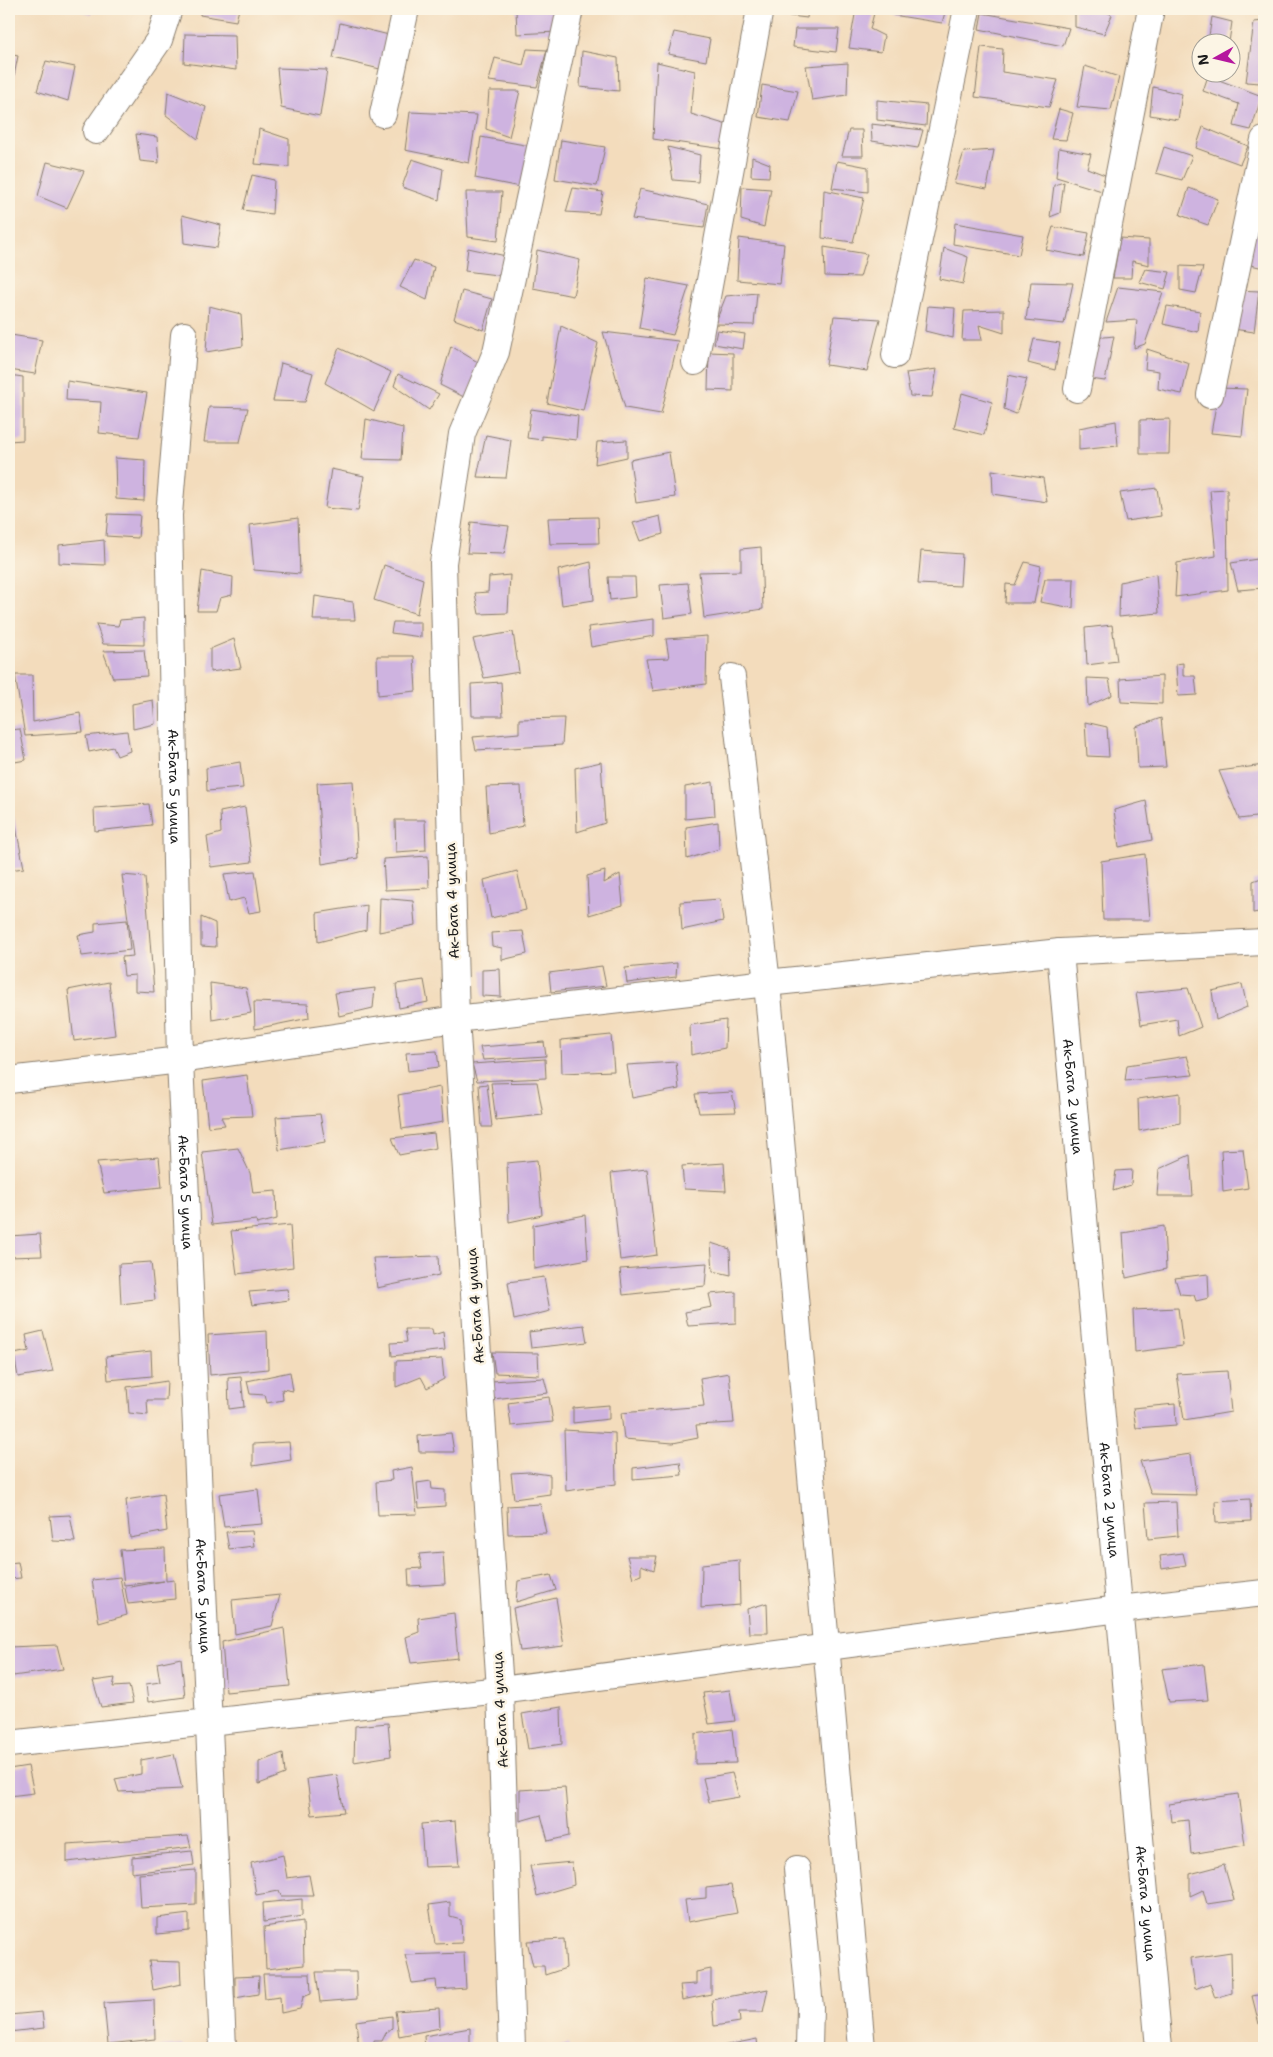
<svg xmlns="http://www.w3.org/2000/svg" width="1273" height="2057" viewBox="0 0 1273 2057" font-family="'Shantell Sans',sans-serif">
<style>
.building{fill:#ceb3e0}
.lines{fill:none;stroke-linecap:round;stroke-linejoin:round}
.minor-casing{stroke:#887c6c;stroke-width:28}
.minor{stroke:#fff;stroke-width:26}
.labels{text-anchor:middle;stroke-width:5;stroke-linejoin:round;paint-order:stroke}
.street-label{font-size:14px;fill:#1c1c1c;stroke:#fcf5e5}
</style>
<rect width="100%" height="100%" fill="#fcf5e5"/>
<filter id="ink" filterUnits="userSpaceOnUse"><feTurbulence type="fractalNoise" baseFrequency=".02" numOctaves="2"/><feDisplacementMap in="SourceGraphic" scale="10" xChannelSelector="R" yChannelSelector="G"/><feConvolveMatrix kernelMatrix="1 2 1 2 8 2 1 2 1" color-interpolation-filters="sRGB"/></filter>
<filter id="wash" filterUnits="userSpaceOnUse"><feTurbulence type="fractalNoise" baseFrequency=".0096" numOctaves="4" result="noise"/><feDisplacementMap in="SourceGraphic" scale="20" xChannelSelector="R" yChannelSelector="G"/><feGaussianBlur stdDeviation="1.12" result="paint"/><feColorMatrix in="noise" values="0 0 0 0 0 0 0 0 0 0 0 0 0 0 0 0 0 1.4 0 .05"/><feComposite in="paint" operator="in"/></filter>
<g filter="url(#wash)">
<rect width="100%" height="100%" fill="#f3dcbc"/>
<g id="blocks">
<path class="building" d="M76,9H95L91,15Z
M200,9H239L236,21L200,15Z
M516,9H558L557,32L517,34Z
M775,9H808L807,18L774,14Z
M856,9H875L870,29L884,36L881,52L849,48Z
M895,9H946L942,23L893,15Z
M1075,9H1102L1112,15L1104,34L1075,27Z
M1165,9H1194V14Z
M982,13L1069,28L1063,46L979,29Z
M1212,17L1232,22L1229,42H1208Z
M1264,21V59L1260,83L1246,82L1254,22Z
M340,23L389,35L380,69L333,58Z
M795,29H839L836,52L793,47Z
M674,32L710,39L706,61L668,54Z
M185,34L235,35L236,70L184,63Z
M981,47L1003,49L1002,72L1058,80L1049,107L975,97Z
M527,49L547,50L537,87L489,81L495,58L523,65Z
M582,51L618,58L619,91L580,87Z
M9,54L18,56L10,96H9Z
M46,61L75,67L68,101L37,91Z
M657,62L695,71L691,114L734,127L731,150L653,139Z
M848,63L847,95L812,100L806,66Z
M1085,66L1119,77L1111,110L1077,107Z
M277,68L327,70L320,116L281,108Z
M1208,76L1262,96L1251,130L1234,126L1239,104L1203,91Z
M762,85L798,91L790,122L758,117Z
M1153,87L1182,94L1178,120L1150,115Z
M489,91H520L509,137L486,129Z
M168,92L206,107L198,139L166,115Z
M877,100L927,105L926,126L877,120Z
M1059,109L1073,113L1066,140L1051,139Z
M410,112L477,115L469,163L405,150Z
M871,124L923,130L918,148L872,141Z
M1203,127L1248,146L1240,164L1196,148Z
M259,129L289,139V167L255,164Z
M849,130H862L863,156H842Z
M136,134L157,137L159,163L140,161Z
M481,137L530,146L525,188L475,178Z
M561,140L605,147L597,186L555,179Z
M668,147L700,155L698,182L673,180Z
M1164,147L1192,156L1182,180L1156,173Z
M1059,148L1091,154L1087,168L1105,175L1102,191L1056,177Z
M994,150L987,189L954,183L964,152Z
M752,157L770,164L769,177L751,176Z
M412,159L443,169L439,200L402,187Z
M837,161L868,167V192L832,188Z
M47,162L84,171L67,208L38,196Z
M252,175L274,180L272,214L243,210Z
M1064,182L1060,213L1050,217L1054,185Z
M742,187L771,189L764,227L741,220Z
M573,188L603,192L599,214L566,212Z
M1189,188L1218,199L1208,225L1180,215Z
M640,189L708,204L704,228L632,219Z
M824,190L864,198L853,242L822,238Z
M466,192H502L498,241L468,237Z
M182,215L221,225L217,248L184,243Z
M1258,222L1264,223V268L1246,264Z
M955,223L1023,235L1019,255L953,244Z
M1053,227L1089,233L1084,257L1046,250Z
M739,238L784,244L780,284L737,280Z
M1120,238L1149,240V265L1132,261L1131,278H1113Z
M824,247L867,254L860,277L825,276Z
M468,248L506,256L505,276L465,271Z
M944,248L968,257L963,284L939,279Z
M537,250L580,260L573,296L533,288Z
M414,260L434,267L427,300L400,287Z
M1180,266L1203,267L1196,293L1180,290Z
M1145,269L1170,272L1165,289L1139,282Z
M647,278L689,286L673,335L639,328Z
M1031,282L1073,283L1064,324L1026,320Z
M1118,287L1163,292L1145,344L1134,348L1137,320L1106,322Z
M1237,290L1259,291L1254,332L1233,329Z
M462,291L492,299L483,330L454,319Z
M757,293L754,325L715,324L726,296Z
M209,306L241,314L243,346L206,352Z
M928,306L955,308L953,338L925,331Z
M1167,306L1200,311L1198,332L1163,324Z
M1004,310V333L979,325L982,340H962L964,311Z
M834,316L880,319L867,371L826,365Z
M561,326L598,343L583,411L547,403Z
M717,330L745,334L743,349L714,344Z
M603,332L678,341L661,414L625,408Z
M11,335L42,340L35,374L9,370Z
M1114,336L1105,381L1090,379L1095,338Z
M1034,339L1060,343L1055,370L1028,363Z
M451,346L481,364L468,399L440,385Z
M339,348L391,372L374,411L325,383Z
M1147,349L1189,363L1182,394L1158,389L1159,371L1145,369Z
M709,352L733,353V391L708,390Z
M281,363L313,373L305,402L273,401Z
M937,369L932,397L910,396L906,373Z
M398,374L439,394L429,410L394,386Z
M9,375L23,377V440L9,441Z
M1008,375L1027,379L1016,414L1004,409Z
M67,381L147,393L139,437L99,433L101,402L66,400Z
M1219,388L1247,389L1242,436L1211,433Z
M962,393L992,402L984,435L954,428Z
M209,407L248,408L240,442H204Z
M531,409L578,416L576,440L542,436V440L527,438Z
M366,419L403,428L401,460L362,459Z
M1170,419L1169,454H1140V420Z
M1116,421L1118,446L1079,450V428Z
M486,435L511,440L506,478L477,477Z
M627,440V457L595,464L597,442Z
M669,452L675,497L636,503L630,460Z
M115,458L145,460L144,501L116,499Z
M331,469L364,476L358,511L325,508Z
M992,470L1043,478L1047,502L993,494Z
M1157,488L1161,516L1126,521L1120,493Z
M1227,489L1228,590L1175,597L1177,563L1216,556L1210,490Z
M108,514L140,515L138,538L106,536Z
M660,516L663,534L640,541L633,523Z
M598,517L599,543L550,544L548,518Z
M298,518L300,574L254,570L250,525Z
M471,522L509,526L504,554L467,553Z
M104,540L105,565L59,563V545Z
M761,547L763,609L704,618L699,572L741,571V549Z
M921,551L962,554L960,586L918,584Z
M1264,558V588L1238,590L1231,563Z
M591,562L594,600L562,605L558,570Z
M1025,562L1041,566L1034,603H1005L1006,584L1015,585Z
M384,565L423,579L417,614L374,600Z
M202,571L233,577L232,595L220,598L216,611H197Z
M1156,574L1159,613L1119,617L1120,582Z
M510,575L508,613L479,614L475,593L488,592L489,577Z
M608,577H635L636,597L610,600Z
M1045,579H1074L1073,608L1040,602Z
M688,583L692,614L664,618L660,585Z
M315,596L353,602L355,620H313Z
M144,618V645L103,644L96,624L118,626L120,620Z
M654,619V636L591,647L588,627Z
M393,622H421V637L391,633Z
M1112,625L1117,661L1087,665L1085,628Z
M513,632L519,672L484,678L473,639Z
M707,636L706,684L653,691L646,659L669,658L666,639Z
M234,639L241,668L210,672V649Z
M144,650L147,676L113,678L103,651Z
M377,656H414L416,691L378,695Z
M1183,663V676H1195L1197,695L1178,696L1176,664Z
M15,675H32L33,722L80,713L83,732L25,736Z
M1162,676V704L1121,702L1120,679Z
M1087,678L1109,679L1112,695L1088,706Z
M501,682L503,716H472L471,684Z
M153,700L155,724L133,729L132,704Z
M564,718L562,745L476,750L473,737L519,733V719Z
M1161,718L1166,767L1138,768L1136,727Z
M1085,722L1107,727L1109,757L1087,756Z
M20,729L26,760L9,763V730Z
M127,731L130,751L117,756L113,747L89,752L86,736Z
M240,762L243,788L207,791L206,768Z
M601,762L605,823L577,832L575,768Z
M1264,765V816L1239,819L1219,771Z
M353,781L358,858L322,864L317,783Z
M713,782L715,816L685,819V787Z
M521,786L523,826L489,833L486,787Z
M1146,801L1152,840L1119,847L1114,810Z
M149,804L152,825L95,831L94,808Z
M245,807L252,862L211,867L207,837L221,833L220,812Z
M14,817L24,868L9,870V818Z
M395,820H425L426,850L396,852Z
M718,822L719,849L687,859L686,827Z
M1145,854L1150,920H1103L1101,861Z
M428,856L429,888L385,890L383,859Z
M255,871L261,911L249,913L244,898L229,902L224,874Z
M517,871L526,910L491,918L484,880Z
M605,871L604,883L620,874L623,905L589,915L587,876Z
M122,875L145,877L154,992L135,991V975L124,976L122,957L133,956Z
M1264,877V911L1253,913V881Z
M380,898L413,901L415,925L379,932Z
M720,899L723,921L682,930L680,902Z
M367,905L366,930L318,942L317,913Z
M201,917L215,923L216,947L201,946Z
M127,920L130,950L82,956L78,935L95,932V923Z
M523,931L527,954L502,960V948L492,946L491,933Z
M677,963L676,977L627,983L625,968Z
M602,966L606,986L551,992L549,973Z
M500,969L501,997L482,996V970Z
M424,980L428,1002L399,1008L396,984Z
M109,982L115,1035L74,1041L68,990Z
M210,983L246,988L251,1013L212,1020Z
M1242,984L1247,1007L1216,1020L1212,991Z
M375,988L373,1008L339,1016L335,993Z
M1188,988L1201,1027L1179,1036L1177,1019L1141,1025L1136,993Z
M254,1002L308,1004L309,1018L255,1029Z
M726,1020L725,1048L691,1055L690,1025Z
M611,1035L614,1071L562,1073L561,1040Z
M544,1042L546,1056L483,1060L480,1047Z
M437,1051L439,1067L408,1071L406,1053Z
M1187,1056L1193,1075L1125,1081L1127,1065Z
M545,1059L546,1078L477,1081L472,1064Z
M676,1062L679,1089L632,1098L627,1065Z
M247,1075L252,1116L221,1117L225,1125L208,1127L203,1081Z
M537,1082L543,1115L496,1120L491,1083Z
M487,1084L492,1127H482L479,1085Z
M440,1087L443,1122L402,1129L398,1095Z
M732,1092L736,1112L699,1113L695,1094Z
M1180,1093V1123L1139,1131L1138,1099Z
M320,1114L325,1142L279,1150L276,1117Z
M434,1133L436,1148L399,1155L392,1138Z
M238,1148L250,1173L253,1193L276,1191L277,1219L257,1224L256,1220L212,1225L202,1152Z
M1243,1149L1248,1188L1223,1192L1221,1150Z
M1190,1155L1193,1196H1157L1159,1169Z
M159,1157L162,1187L104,1193L97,1162Z
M537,1160L542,1215L509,1222L507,1163Z
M724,1163L726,1191L684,1189L682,1166Z
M647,1169L657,1255L620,1260L611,1173Z
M1132,1170L1131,1185L1113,1191L1116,1171Z
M585,1215L588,1259L534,1269L533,1225Z
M290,1225L293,1267L237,1274L231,1231Z
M1164,1226L1166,1269L1126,1278L1123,1233Z
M40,1234L42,1256L9,1257V1236Z
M711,1243L730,1249L731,1275L713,1271Z
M438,1256L439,1275L377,1288L373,1258Z
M151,1262L155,1300L121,1304L119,1264Z
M707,1263L705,1286L623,1295L620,1269Z
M1208,1274L1209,1298L1196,1301L1194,1295L1180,1294L1175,1278Z
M544,1277L550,1311L514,1320L508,1282Z
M287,1289L289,1300L252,1305L249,1292Z
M736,1292V1323L688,1326L685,1312L712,1307L709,1294Z
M1178,1308L1183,1346L1135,1352L1133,1310Z
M584,1325L587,1342L531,1348L529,1332Z
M405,1329H432L433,1335L443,1332L445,1350L392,1356L391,1343L407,1342Z
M43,1331L53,1371L18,1377L14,1354L29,1351L26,1335Z
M267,1331L268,1369L210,1375L208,1335Z
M151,1351L152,1376L108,1380L106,1356Z
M492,1352L538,1353L539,1375L495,1373Z
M442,1359L444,1379L427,1388L421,1377L396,1387V1361Z
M1227,1371L1231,1412L1184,1420L1177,1374Z
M290,1372L293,1391L282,1389L283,1400L267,1403L265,1395L250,1394L247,1381Z
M729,1373L734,1423L696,1425L698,1438L673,1443L624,1439L621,1413L704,1406L700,1378Z
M241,1377L244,1407L229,1409L228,1378Z
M544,1378L548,1393L493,1399L491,1381Z
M167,1381L166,1400H147L148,1415L129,1413L127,1387Z
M549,1397L553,1422L511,1426L508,1403Z
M1175,1404L1176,1425L1136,1428L1133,1408Z
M609,1405V1419L573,1423V1408Z
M564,1430L615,1433L616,1484L566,1491Z
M451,1433L454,1452H419L418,1436Z
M289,1442L291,1460L253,1466V1444Z
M1191,1454L1196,1495L1151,1494L1140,1461Z
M680,1462L682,1475L633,1479V1468Z
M412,1467L417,1514L378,1515L376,1482L392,1480L391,1471Z
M529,1472L550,1475V1494L514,1499L511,1473Z
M431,1481L432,1489L445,1490V1506L419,1508L417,1483Z
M258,1489L262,1524L224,1527L219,1494Z
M163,1494L167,1531L130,1538L126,1500Z
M1250,1499L1251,1521L1216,1523L1215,1501Z
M1176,1502L1178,1536L1148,1539L1145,1503Z
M540,1504L546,1533L508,1534L507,1506Z
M70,1515L75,1542L53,1541L50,1516Z
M252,1531L254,1546L229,1549L226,1532Z
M165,1548L166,1581L174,1580L175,1599L128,1604L125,1588L164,1581L124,1585L120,1550Z
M443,1552L445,1584L409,1586L408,1569L422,1568L419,1554Z
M1183,1553L1186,1565L1162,1569L1160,1556Z
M627,1556H657L654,1570L641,1565V1575L633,1578Z
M739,1560L740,1605L701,1608L702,1564Z
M18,1562L21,1578L9,1579V1563Z
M551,1575L556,1590L516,1602L518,1581Z
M120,1577L127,1615L99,1623L92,1580Z
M280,1595L272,1626L235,1634L232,1600Z
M556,1598L564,1646L520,1651L513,1608Z
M767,1603L768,1633H749L747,1609Z
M454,1613L458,1658L411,1663L406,1637L419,1632L418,1618Z
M284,1628L290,1686L226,1692L222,1642Z
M57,1645L63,1669L13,1676L9,1647Z
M181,1658L185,1697L148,1702L146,1684L160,1682L157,1663Z
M1204,1664L1208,1700L1169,1702L1162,1669Z
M115,1678L113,1687L129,1686L133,1703L101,1707L93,1681Z
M730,1690L735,1721L709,1724L703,1693Z
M561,1707L562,1744L528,1749L522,1714Z
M388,1723L391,1756L354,1762L355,1726Z
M732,1729L736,1763L695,1764V1734Z
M283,1753L285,1774L259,1784V1762Z
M174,1754L182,1789L119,1792L115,1779L141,1774V1760Z
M28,1766L34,1793L9,1796V1769Z
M732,1773L739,1797L709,1802L703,1778Z
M337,1775L344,1812L312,1815L307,1779Z
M565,1787L569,1836L548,1841L541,1815L520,1821V1790Z
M1238,1794L1245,1845L1191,1854L1188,1820L1171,1822L1169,1804Z
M455,1821L459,1866L424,1867L421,1824Z
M188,1836L191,1847L67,1862V1844Z
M192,1851L194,1865L132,1873V1857Z
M283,1855L287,1878L309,1875L313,1896H281L279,1891L256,1895L251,1863Z
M572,1862L574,1885L537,1896L530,1866Z
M1224,1865L1234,1900L1207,1904L1203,1890L1190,1896V1874Z
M196,1870V1905L141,1908L139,1874Z
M731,1885L737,1913L688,1922L685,1900L706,1898V1888Z
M302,1899V1916L264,1922L263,1903Z
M450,1902V1917L461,1920L462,1943L435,1944L429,1905Z
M189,1914V1931L157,1934V1918Z
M303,1921L304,1965L266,1969L264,1927Z
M564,1939L566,1968L545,1975L544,1966H533L527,1941Z
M1231,1952L1232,1993L1215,1998L1210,1983L1195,1989L1191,1958Z
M464,1953L466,1988L437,1990L436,1980L412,1983L405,1955Z
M149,1961L180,1962L181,1984L153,1990Z
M711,1969V1994L682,2000L680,1985L696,1984V1972Z
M316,1972H356L357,1999L320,2002Z
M263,1974H310L311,1994L303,1997L300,2009L281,2013L280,1997L265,1999Z
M259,1976L258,1994L235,1998V1977Z
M768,1989L763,2012H739L740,2022L714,2026L712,2000Z
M1264,1994V2023L1259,2024L1252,1996Z
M154,2000L155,2039L108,2044L104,2003Z
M439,2008L440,2028L399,2036L395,2011Z
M42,2012L44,2028L9,2032V2015Z
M392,2016V2028L386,2033L382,2041H374V2048H359L356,2021Z
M470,2028V2048H425L424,2036Z
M757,2039L758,2048H717V2047Z
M568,2043L569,2048H556Z
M182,2045L183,2048H159V2047Z"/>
</g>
</g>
<g filter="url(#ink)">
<use href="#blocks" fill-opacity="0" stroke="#887c6c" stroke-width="1"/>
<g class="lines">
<g class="minor-casing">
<g id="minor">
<path d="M383,114L406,9"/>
<path d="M96,131L159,40L169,9"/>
<path id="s1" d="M184,335L169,515L180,1060L223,2048"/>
<path d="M895,355L967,9"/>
<path d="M695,362L760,9"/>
<path d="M1077,389L1151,9"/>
<path d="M1210,395L1264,140"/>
<path d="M732,677L767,983L862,2048"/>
<path id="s2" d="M1060,952L1159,2048"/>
<path d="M9,1080L180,1060L456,1019L767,983L1060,952L1264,942"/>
<path d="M9,1744L500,1690L1119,1609L1264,1593"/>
<path d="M797,1869L810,2007L809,2048"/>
<path d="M512,2048L500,1690L456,1019L443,563L462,434L496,352L570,9"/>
</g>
</g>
<use href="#minor" class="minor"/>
</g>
</g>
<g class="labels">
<g class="street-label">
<text dy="5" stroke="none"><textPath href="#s1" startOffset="452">Ак-Бата 5 улица</textPath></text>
<text transform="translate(452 901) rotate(-92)" y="5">Ак-Бата 4 улица</text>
<text dy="5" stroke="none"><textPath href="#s2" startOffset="145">Ак-Бата 2 улица</textPath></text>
<text dy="5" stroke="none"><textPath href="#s1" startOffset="858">Ак-Бата 5 улица</textPath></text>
<text transform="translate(475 1306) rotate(-94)" y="5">Ак-Бата 4 улица</text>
<text dy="5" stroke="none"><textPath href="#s2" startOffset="550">Ак-Бата 2 улица</textPath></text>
<text dy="5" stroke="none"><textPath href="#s1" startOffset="1262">Ак-Бата 5 улица</textPath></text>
<text transform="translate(500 1710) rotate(-93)" y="5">Ак-Бата 4 улица</text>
<text dy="5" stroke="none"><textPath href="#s2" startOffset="955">Ак-Бата 2 улица</textPath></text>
</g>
</g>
<rect width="1273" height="2057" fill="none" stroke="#fcf5e5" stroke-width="30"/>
<g transform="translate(1216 58) rotate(262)"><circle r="24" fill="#fcf5e5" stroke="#a29e95"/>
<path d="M0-4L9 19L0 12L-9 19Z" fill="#b5179e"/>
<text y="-8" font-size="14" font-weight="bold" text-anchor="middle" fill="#1c1c1c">N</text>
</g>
</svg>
